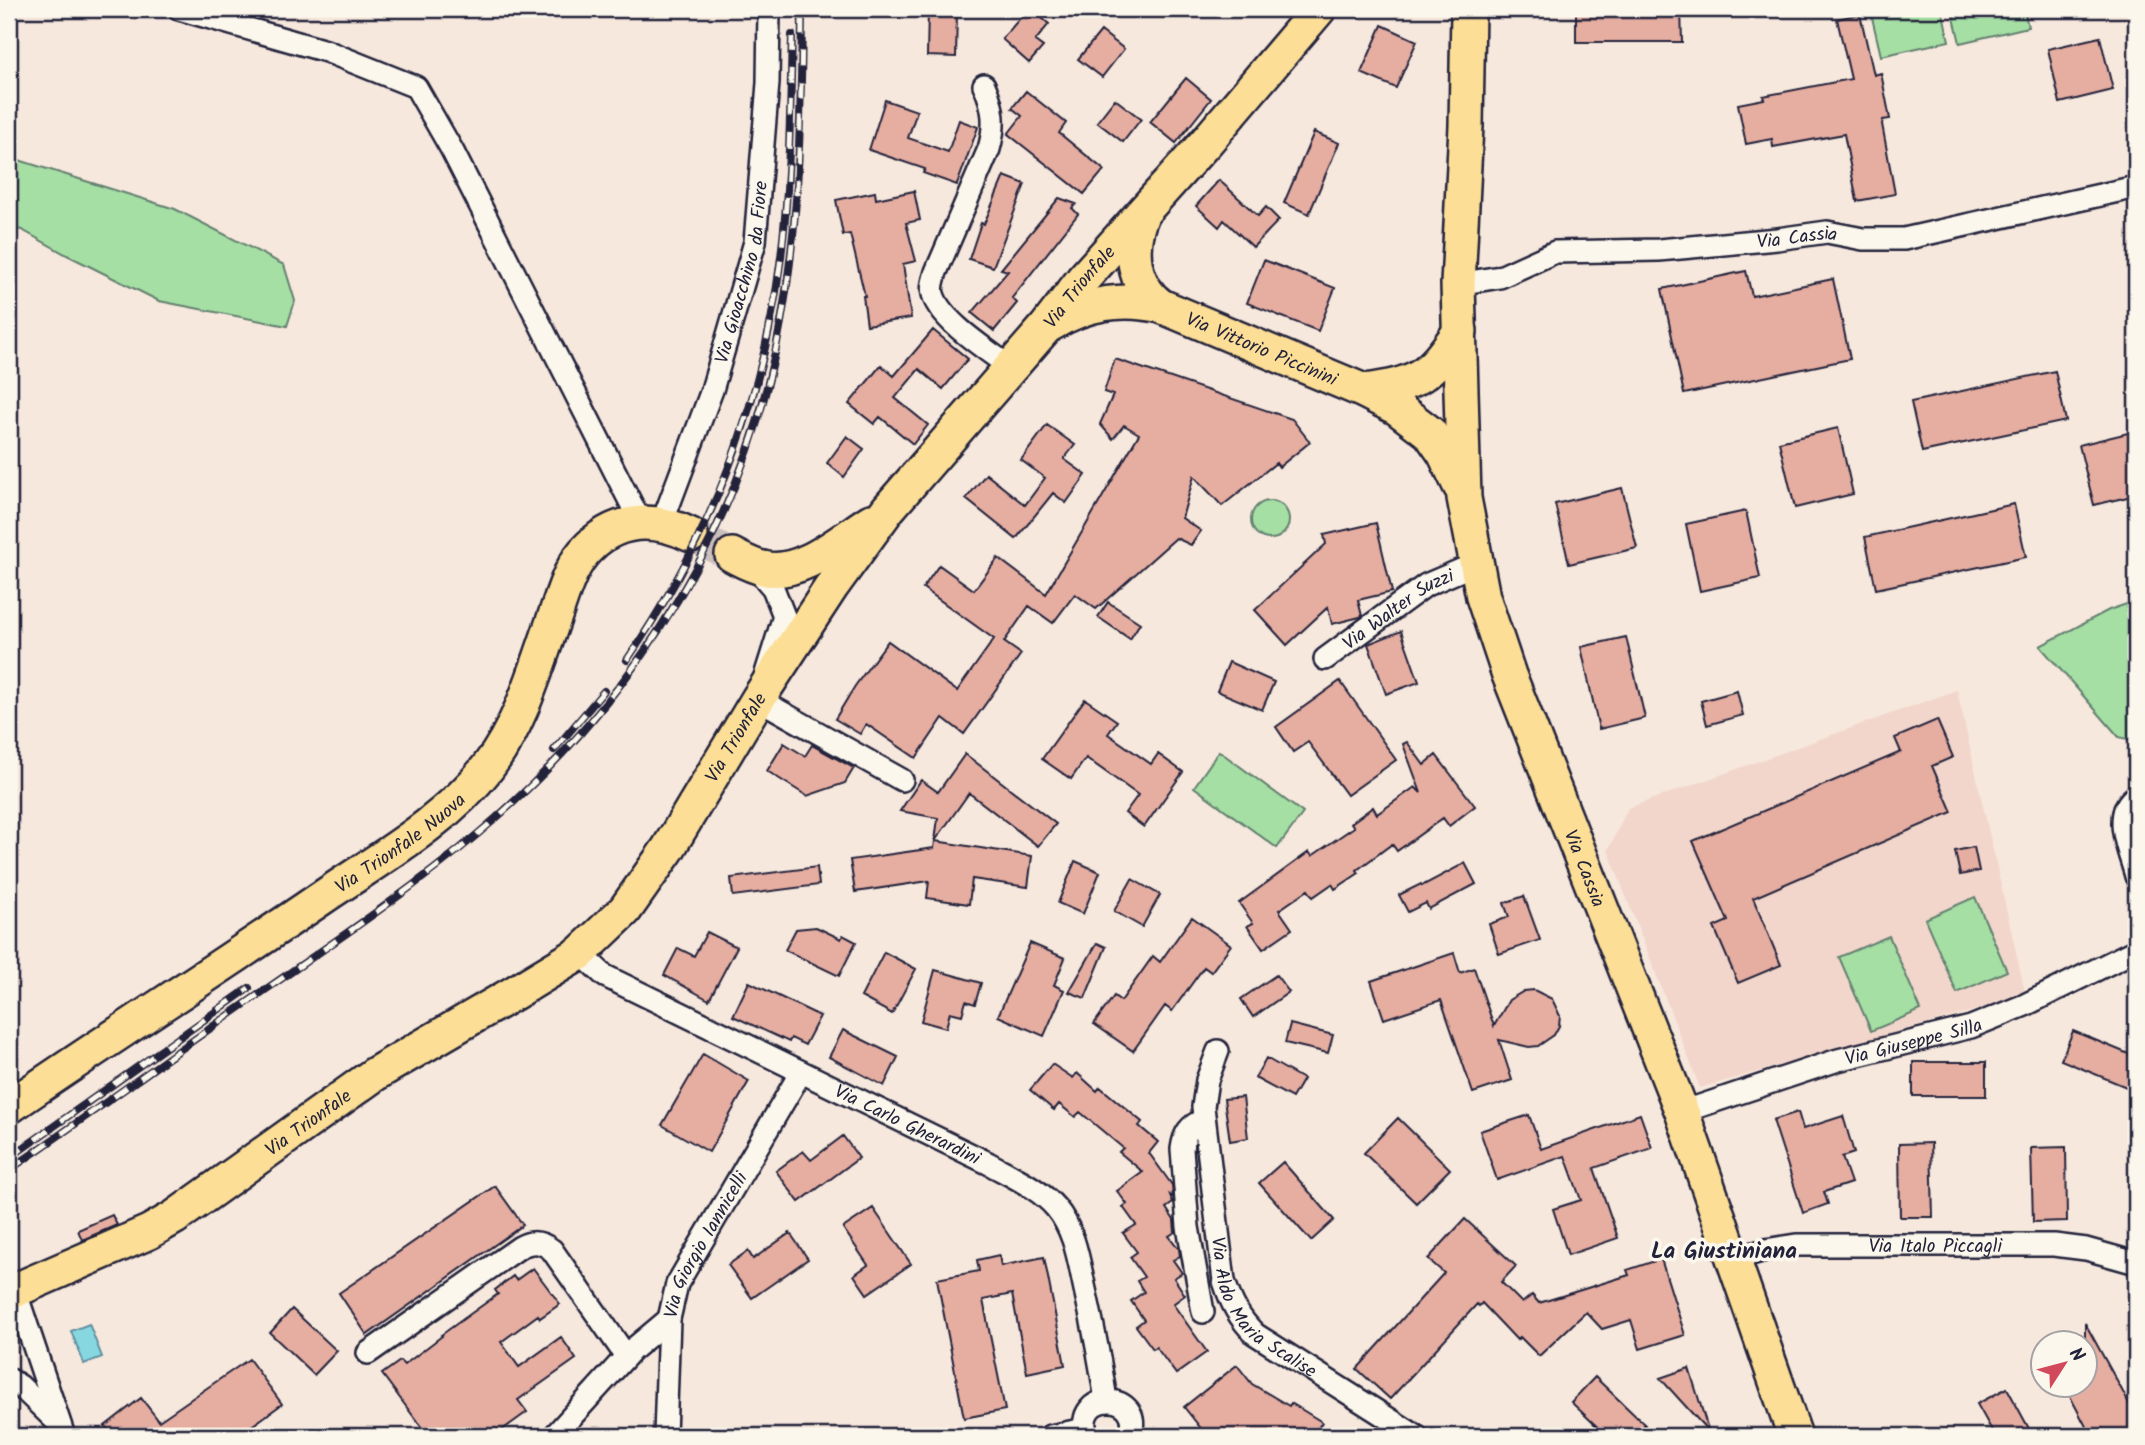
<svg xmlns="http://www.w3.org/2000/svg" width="2145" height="1445" viewBox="0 0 2145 1445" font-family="Kalam,sans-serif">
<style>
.built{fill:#f2d6cb}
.green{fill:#a5dfa4;stroke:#648070;stroke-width:2}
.water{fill:#87d7e1;stroke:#5f8f9f;stroke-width:2}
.building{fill:#e6ada1;stroke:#22223b;stroke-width:2}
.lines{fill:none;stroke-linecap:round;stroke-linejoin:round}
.primary-tunnel{stroke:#ccc0bd;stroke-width:33;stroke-dasharray:33 17;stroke-linecap:butt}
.street-casing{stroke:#22223b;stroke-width:26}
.primary-casing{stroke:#22223b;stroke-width:38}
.street{stroke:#fbf7ec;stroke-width:21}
.primary{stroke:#fcde96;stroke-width:33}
.rail-casing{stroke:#22223b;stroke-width:8}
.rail{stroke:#fbf7ec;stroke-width:5;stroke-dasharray:16;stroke-linecap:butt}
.labels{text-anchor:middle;stroke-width:7;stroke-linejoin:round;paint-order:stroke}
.street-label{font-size:19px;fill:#22223b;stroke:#fbf7ec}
.quarter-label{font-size:23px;font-weight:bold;fill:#22223b;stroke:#fbf7ec}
</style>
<rect width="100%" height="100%" fill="#f7e8dd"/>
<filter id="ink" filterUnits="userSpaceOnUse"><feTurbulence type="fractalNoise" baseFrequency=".0143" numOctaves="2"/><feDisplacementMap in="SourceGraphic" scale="14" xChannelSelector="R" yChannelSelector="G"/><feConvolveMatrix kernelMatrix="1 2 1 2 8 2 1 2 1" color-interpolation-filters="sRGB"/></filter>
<g filter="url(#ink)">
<path class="built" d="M1957,690L2025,992L2008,1001L1700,1088L1608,850L1628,808Z"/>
<path class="green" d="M1870,9H1942L1949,41L1881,56Z
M1952,9H2024L2028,27L1960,43Z
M9,157L175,209L284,265L295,301L287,326L159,301L67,255L22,230L9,228Z
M1251 520a19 19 0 1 1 38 0a19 19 0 1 1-38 0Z
M2136,601V741L2119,737L2040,646L2109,610Z
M1219,751L1303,813L1277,848L1194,787Z
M1975,897L2007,971L1957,993L1925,919Z
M1889,936L1921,1010L1871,1031L1839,957Z"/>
<path class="water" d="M89,1324L102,1357L84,1364L71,1331Z"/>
<path class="building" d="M1028,9H1031L1049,24L1035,41L1043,47L1029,63L1002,39Z
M1576,9H1681L1682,42H1576Z
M928,10L957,11L956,57L927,56Z
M1860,14L1874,75L1881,73L1890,119L1883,120L1882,124L1895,194L1857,201L1844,134L1773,147L1772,139L1746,144L1738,104L1764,99L1763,96L1851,79L1837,19Z
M1382,25L1417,41L1396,88L1361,73Z
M1101,31L1124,49L1102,77L1078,59Z
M2100,37L2113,90L2060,103L2048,49Z
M1186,78L1211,99L1176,143L1150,122Z
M1026,91L1066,123L1059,133L1104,170L1084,194L1008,134L1022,116L1012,108Z
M1115,99L1141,119L1123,142L1097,122Z
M885,100L917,111L908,138L948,152L959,120L978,127L957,185L923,173L925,169L869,150Z
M1314,132L1339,143L1309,214L1284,203Z
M1004,176L1025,184L993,267L969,259L981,223L984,224Z
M1219,180L1258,216L1266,207L1279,220L1253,247L1224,220L1219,227L1196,206Z
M914,191L920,220L906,223L916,261L903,264L911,318L867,325L863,296H865L850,234L843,235L836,200L875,192L876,199Z
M1059,198L1076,204L1072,208L1078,214L1012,298L1017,303L994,331L972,313L1008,271L1001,269Z
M1264,260L1335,288L1318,331L1247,303Z
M1746,271L1752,296L1833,279L1850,359L1684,394L1662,289Z
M933,330L968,359L943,389L919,369L895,398L928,425L913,444L880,417L874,424L849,404L881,365L894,376Z
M1115,359L1292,419L1310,442L1279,467L1276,463L1222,506L1194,476L1182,518L1201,531L1191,545L1176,538L1096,609L1075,594L1053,623L1029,606L1004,642L1021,654L964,734L943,718L916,758L866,724L860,734L835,719L855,686L888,641L957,691L994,639L923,588L939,565L974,590L998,558L1046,594L1139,434L1124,425L1113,439L1100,424L1113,395L1104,392Z
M2055,371L2066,421L1922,452L1911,402Z
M1047,425L1075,445L1064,459L1086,475L1066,503L1053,493L1016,539L966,499L986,474L1025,505L1045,478L1021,460Z
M1838,428L1853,494L1795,508L1779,442Z
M2136,431V495L2094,505L2079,445Z
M847,436L864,449L844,477L827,463Z
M1622,488L1637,548L1569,564L1555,504Z
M2014,504L2026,557L1876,589L1865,537Z
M1746,511L1760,578L1700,591L1686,524Z
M1376,523L1392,592L1358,600L1362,616L1360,617L1332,624L1328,607L1287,645L1255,610L1326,544L1324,535Z
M1108,602L1140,623L1130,639L1098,617Z
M1401,631L1419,682L1386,694L1368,644Z
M1626,637L1645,718L1599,729L1581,647Z
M1229,662L1274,682L1262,710L1217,691Z
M1340,681L1396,760L1347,795L1308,742L1293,752L1276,727Z
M1737,691L1743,715L1707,725L1701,701Z
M1085,699L1117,721L1108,734L1151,764L1158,754L1183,772L1144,827L1125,813L1138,795L1086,758L1071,779L1042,759Z
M1937,720L1953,757L1932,766L1952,812L1753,898L1781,965L1738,983L1714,927L1728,921L1693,841L1901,752L1895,738Z
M1407,742L1424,765L1436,755L1475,806L1449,826L1443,818L1397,851L1392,844L1357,870L1359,873L1335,889L1332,884L1313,897L1308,890L1279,910L1292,929L1263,949L1247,926L1253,923L1239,903L1309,852L1312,856L1354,827L1351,823L1373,807L1377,814L1415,787L1421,793L1403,744Z
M784,743L805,756L812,745L854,768L845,783L807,796L767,771Z
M965,754L1056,824L1038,846L969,793L935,841L938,818L900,811L921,780L938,792Z
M935,841L1032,856L1028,887L972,879L969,904L927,898L929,881L855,892L850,860L934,848Z
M1974,847L1979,871L1960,875L1955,851Z
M1075,861L1100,872L1083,914L1058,903Z
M1465,863L1476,884L1429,909L1426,903L1408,912L1399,895L1421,884L1422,886Z
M817,867L819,885L733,896L731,878Z
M1132,879L1160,895L1142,927L1114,911Z
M1524,896L1540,940L1499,954L1489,924L1509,917L1504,903Z
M1192,917L1231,945L1211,972L1204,967L1172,1011L1165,1006L1133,1051L1094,1024L1114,996L1121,1001L1153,956L1160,962Z
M816,927L841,939L843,935L856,942L839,976L785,950L796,929Z
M707,932L737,947L709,1000L664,975L678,948L694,956Z
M1030,943L1065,958L1054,985L1064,990L1044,1036L998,1016Z
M1097,943L1106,947L1085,998L1069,992Z
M884,952L916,969L892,1014L861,997Z
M1454,953L1460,973L1474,968L1494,1026L1509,1000L1524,991L1534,990L1552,999L1560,1016L1559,1026L1554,1035L1538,1046L1529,1047L1499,1040L1512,1080L1473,1093L1441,1000L1384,1019L1371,981Z
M935,970L981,983L975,1004L966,1001L962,1015L950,1012L946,1028L921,1021Z
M1276,975L1289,992L1253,1017L1241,999Z
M749,982L820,1016L805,1045L791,1038L789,1042L733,1016Z
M1290,1024L1333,1035L1328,1053L1285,1043Z
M843,1030L898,1057L884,1086L829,1057Z
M2073,1031L2136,1057V1091L2061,1060Z
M703,1054L749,1081L709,1152L662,1125Z
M1266,1058L1303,1079L1292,1098L1255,1078Z
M1913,1062H1986V1096H1913Z
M1052,1064L1073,1078L1077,1073L1097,1091L1100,1087L1142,1122L1139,1126L1158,1142L1149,1153L1172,1185L1173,1197L1170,1195L1173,1203L1166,1208L1174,1220L1175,1232L1169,1236L1179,1249L1180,1256L1173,1260L1182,1273L1174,1278L1185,1295L1173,1304L1207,1352L1176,1374L1156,1347L1153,1349L1136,1326L1144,1320L1131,1301L1144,1292L1137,1281L1144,1277L1130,1257L1137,1252L1123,1233L1136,1225L1123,1207L1127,1204L1117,1191L1143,1172L1119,1152L1123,1148L1080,1112L1075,1117L1059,1104L1054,1110L1030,1090Z
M1243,1097L1248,1138L1230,1141L1224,1099Z
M1798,1112L1803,1129L1843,1116L1854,1153L1842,1157L1851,1183L1824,1192L1828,1204L1803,1213L1773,1120Z
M1640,1114L1652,1148L1594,1168L1618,1238L1568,1255L1553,1209L1581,1200L1565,1156L1497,1180L1480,1131L1529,1115L1541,1149Z
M1398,1118L1450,1169L1416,1203L1364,1153Z
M843,1136L859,1158L799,1202L776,1171L803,1151L811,1160Z
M1931,1143L1933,1217H1900L1899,1144Z
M2066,1147L2067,1221L2033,1222L2031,1148Z
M1283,1162L1334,1220L1311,1241L1259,1183Z
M495,1186L523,1225L367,1335L339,1293Z
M873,1208L911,1264L867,1294L854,1275L868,1265L843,1228Z
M112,1215L117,1225L82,1240L78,1230Z
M1465,1219L1516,1266L1501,1282L1522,1303L1532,1295L1539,1303L1629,1275L1627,1270L1661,1259L1685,1335L1640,1349L1631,1320L1602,1329L1586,1312L1539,1356L1520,1337L1517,1340L1482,1303L1479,1306L1477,1304L1390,1399L1357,1369L1444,1273L1428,1259Z
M790,1233L808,1259L752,1298L728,1265L748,1251L753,1259Z
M999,1255L1001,1266L1044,1257L1065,1365L1027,1373L1012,1294L983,1300L1005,1410L964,1418L937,1279L979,1271L977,1260Z
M533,1268L560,1304L540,1318L538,1315L501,1342L519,1367L561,1337L576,1359L518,1400L527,1412L494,1436H428L382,1374L400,1361L404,1365L442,1336L441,1335L498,1294L495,1290L513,1276L516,1280Z
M292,1309L337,1351L314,1375L270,1333Z
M2085,1323L2130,1405L2136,1402V1436H2091L2064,1385H2085Z
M249,1359L282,1404L238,1436H112L105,1426L141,1398L159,1421Z
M1237,1365L1252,1384L1289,1406L1291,1403L1322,1422L1313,1436H1207L1184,1407Z
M1689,1368L1709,1432L1660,1378Z
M1595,1377L1645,1425L1634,1436H1607L1571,1402Z
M2007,1388L2033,1436H1995L1977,1404Z"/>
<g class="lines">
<path class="primary-tunnel" d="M691,535L732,555"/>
<g class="street-casing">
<g id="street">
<path d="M179,9L326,51L416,87L452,150L641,523"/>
<path d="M984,85C994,107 996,125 989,149L936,272C934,279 931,287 933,294C940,321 989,351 1011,368"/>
<path id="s1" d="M1458,284L1500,277L1555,252L1659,250L1777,239L1827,232L1863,239H1904L2136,187"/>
<path id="s2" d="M662,523L712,390L755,242L768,83L769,9"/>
<path d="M753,565L773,588L784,616L758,699L902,780"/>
<path id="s3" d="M1325,659L1426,585L1475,564"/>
<path d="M2136,796C2110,813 2130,852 2136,876"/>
<path id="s4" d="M580,953L605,976L988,1163C1011,1176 1039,1188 1056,1208C1076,1232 1079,1264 1086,1294C1094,1330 1101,1365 1106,1401"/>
<path id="s5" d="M1218,1051L1207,1080L1203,1107L1224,1281C1231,1303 1239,1318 1255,1334L1416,1436"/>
<path id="s6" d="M1682,1112L1838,1060L1971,1027L2025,1005L2136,950"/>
<path id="s7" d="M1734,1259L1765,1250L1796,1245H2054L2086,1249L2136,1263"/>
<path d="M15,1290L64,1436"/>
<path d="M1203,1312L1188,1227L1182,1149C1184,1134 1189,1125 1204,1120"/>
<path d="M368,1353L520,1247C532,1240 542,1242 552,1250L626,1356"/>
<path d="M9,1379L20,1386L55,1420"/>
<path d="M554,1436L632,1350L669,1319"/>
<path id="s8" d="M665,1436L669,1319L677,1284L801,1072"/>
<path d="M1050,1436L1085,1429"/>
<path d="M1087,1436C1071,1389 1147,1390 1130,1436"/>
</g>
</g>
<g class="primary-casing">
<g id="primary">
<path id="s9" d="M1468,9L1466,126L1458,284L1464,498L1483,597L1509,675L1682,1112L1795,1436"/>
<path d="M1142,215C1128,247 1132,285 1161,306"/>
<path id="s10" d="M1051,324C1086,303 1121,297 1161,306L1364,391L1397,408L1430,433L1444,453L1460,486"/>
<path d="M1364,391C1419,384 1429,376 1460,331"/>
<path d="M732,555C742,560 752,566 763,568C799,578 842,539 871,521"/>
<path id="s11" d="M9,1107C114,1035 221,967 326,895C382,857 446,821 488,767C522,723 537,665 556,613C564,590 571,564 589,547C619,517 656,518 691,535"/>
<path id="s12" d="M9,1293L149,1232L175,1217L375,1074L514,993L580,953L625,910L668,849L758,699L832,586L888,509L1046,327L1083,279L1207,141L1319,9"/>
</g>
</g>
<use href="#street" class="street"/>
<use href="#primary" class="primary"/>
<g class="rail-casing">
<path id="rail" d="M627,660C710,539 763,403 781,257C790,184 790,109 792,35
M554,750L604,691
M9,1158L249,988
M9,1170C92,1113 173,1054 255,997C331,944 409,892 480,832C617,716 724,559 768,383C799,260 801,135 802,9"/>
</g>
<use href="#rail" class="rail"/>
</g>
</g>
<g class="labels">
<g class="street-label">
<text dy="7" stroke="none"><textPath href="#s1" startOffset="346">Via Cassia</textPath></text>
<text dy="7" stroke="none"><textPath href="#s2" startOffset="264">Via Gioacchino da Fiore</textPath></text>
<text dy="7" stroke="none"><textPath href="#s12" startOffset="1502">Via Trionfale</textPath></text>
<text dy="7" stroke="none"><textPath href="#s10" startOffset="224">Via Vittorio Piccinini</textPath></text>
<text dy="7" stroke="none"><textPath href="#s3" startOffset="89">Via Walter Suzzi</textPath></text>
<text dy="7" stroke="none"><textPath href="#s12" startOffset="934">Via Trionfale</textPath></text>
<text dy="7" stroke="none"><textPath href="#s11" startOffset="472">Via Trionfale Nuova</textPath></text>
<text dy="7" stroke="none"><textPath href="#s9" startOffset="880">Via Cassia</textPath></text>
<text dy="7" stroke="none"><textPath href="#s6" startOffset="242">Via Giuseppe Silla</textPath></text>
<text dy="7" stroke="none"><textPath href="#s12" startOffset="346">Via Trionfale</textPath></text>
<text dy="7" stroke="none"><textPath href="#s4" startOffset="371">Via Carlo Gherardini</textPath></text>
<text dy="7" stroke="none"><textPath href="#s7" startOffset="203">Via Italo Piccagli</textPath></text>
<text dy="7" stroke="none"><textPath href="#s8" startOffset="200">Via Giorgio Iannicelli</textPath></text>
<text dy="7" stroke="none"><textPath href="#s5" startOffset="278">Via Aldo Maria Scalise</textPath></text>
</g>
<g class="quarter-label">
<text x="1724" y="1258">La Giustiniana</text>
</g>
</g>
<rect width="2145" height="1445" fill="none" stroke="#fbf7ec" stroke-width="35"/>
<rect x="18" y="18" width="2110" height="1410" fill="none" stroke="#22223b" stroke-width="2.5" filter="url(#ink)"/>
<g transform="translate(2064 1364) rotate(54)"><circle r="33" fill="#fbf7ec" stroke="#a4a2a5" stroke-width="2"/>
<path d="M0-5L12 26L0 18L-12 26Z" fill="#d1495b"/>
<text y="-10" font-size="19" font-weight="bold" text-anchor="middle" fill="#22223b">N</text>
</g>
</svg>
